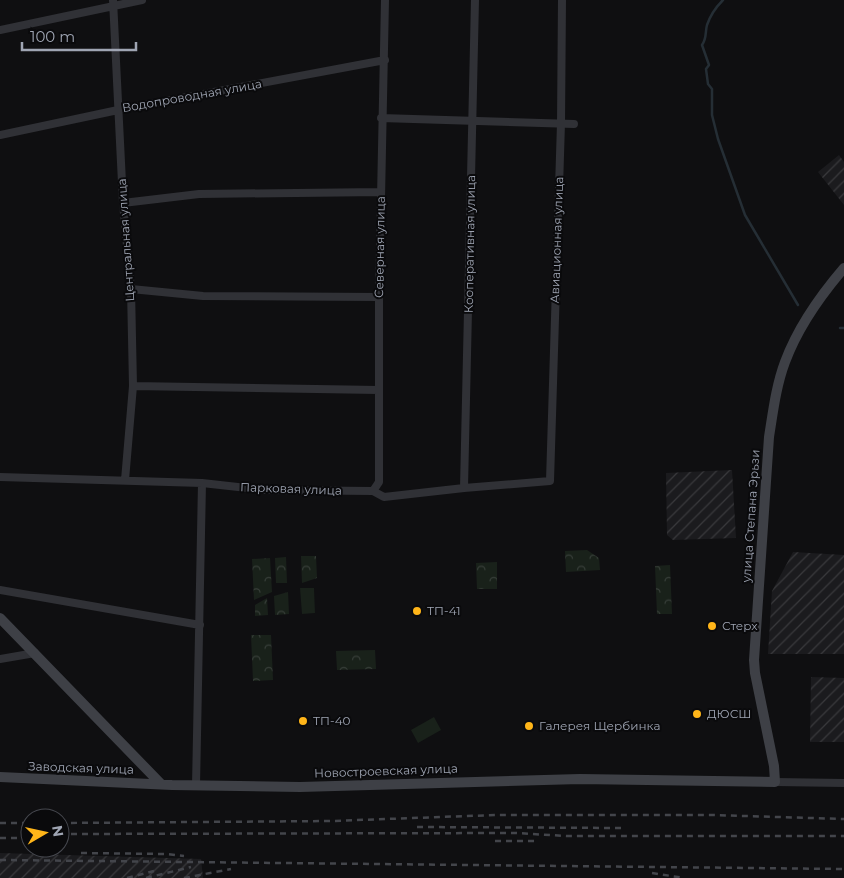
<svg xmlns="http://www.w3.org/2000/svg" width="844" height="878" viewBox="0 0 844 878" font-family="Montserrat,sans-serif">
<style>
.industrial{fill:url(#industrial-furrows)}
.park{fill:url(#park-crowns)}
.pitch{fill:#19211a}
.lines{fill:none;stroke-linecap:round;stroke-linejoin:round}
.stream{stroke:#252e35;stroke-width:2.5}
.street{stroke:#303136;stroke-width:8}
.secondary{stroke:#3e4046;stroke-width:10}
.rail{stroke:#43454b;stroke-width:2.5;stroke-dasharray:6 5;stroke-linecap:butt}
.poi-dot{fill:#ffb519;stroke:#0a0a0c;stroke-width:2}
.labels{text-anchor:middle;stroke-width:4;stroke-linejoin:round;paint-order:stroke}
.street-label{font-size:12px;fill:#9fa5b3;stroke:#0a0a0c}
.poi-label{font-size:12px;fill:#9fa5b3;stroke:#0a0a0c;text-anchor:start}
</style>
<defs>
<pattern id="industrial-furrows" width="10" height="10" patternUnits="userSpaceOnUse" patternTransform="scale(1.25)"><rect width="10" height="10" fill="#1b1b1e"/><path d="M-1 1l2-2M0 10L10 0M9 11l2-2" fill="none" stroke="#39393c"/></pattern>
<pattern id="park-crowns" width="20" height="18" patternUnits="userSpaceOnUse" patternTransform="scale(1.25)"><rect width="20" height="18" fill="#19211a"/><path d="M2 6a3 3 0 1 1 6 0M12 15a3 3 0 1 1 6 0" fill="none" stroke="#373e39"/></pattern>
</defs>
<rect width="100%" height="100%" fill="#0f0f11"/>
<path class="industrial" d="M839,155L844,162V205L818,172Z
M732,470L736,538L673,540L667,535L666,473Z
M793,552L844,555V654H768L772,591Z
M811,677L844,678V742H810Z
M0,853L201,859L203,878H0Z"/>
<path class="park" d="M587,550L599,558L600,570L566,572L565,551Z
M301,556H316L317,578L302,583Z
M286,557L287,583H276L275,558Z
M270,558L272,592L254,600L252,559Z
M497,562V589H477L476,563Z
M670,565L672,614H657L655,566Z
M288,592L289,614L275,615L274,596Z
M267,598L268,615L255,616V605Z
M251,635H271L273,680L253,681Z
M375,650L376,669L337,670L336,651Z"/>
<path class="pitch" d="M300,588H314L315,613L302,614Z
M434,717L441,730L418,743L411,730Z"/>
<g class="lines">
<path class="stream" d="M723,0C716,7 710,16 707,25C705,32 707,38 702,45L709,65L706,69L708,84L712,89V115L718,139L745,215L798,305
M840,328H844"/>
<path class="street" d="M113,0L123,203L131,289L133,386L125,480
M0,30L142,0
M381,118L574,124
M0,135L118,110L385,60
M123,203L199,194L381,192
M131,289L203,296L379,297
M133,386L378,390
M0,477L202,483L264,490L373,491L384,497L464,488L550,481L561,123L562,0
M464,488L475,0
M373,491L379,482V297L385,0
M0,590L200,625
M0,659L35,653
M775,782L844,783
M196,786L202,483"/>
<path class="secondary" d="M0,618L161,784
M0,777L172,785L300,787L580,779L775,782L774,766L755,673L754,660L769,437C773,412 776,386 785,362C798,327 820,296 844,268"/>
<path class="rail" d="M0,823H30
M60,823L332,821L495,815H712L844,819
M417,827L622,828
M60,834L516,833L566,836H844
M0,838H30
M495,841H535
M81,853L166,854L184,856
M0,860L844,869
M652,873L684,878
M127,878L154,871
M146,878L191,867
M184,878L231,869"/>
</g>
<g class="poi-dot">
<circle cx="417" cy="611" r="5"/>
<circle cx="712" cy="626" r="5"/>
<circle cx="697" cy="714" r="5"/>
<circle cx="303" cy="721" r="5"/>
<circle cx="529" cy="726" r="5"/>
</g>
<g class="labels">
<g class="street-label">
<text transform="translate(192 96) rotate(-10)" y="4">Водопроводная улица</text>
<text transform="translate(126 240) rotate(-94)" y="4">Центральная улица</text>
<text transform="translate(557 240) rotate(-88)" y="4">Авиационная улица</text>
<text transform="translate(470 244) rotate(-89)" y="4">Кооперативная улица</text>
<text transform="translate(380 247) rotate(-89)" y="4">Северная улица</text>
<text transform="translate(291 489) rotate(2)" y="4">Парковая улица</text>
<text transform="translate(751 516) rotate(-86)" y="4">улица Степана Эрьзи</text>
<text transform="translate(81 768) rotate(2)" y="4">Заводская улица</text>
<text transform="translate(386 771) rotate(-2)" y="4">Новостроевская улица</text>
</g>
<g class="poi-label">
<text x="427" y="615">ТП-41</text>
<text x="722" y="630">Стерх</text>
<text x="707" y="718">ДЮСШ</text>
<text x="313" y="725">ТП-40</text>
<text x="539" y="730">Галерея Щербинка</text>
</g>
</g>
<g transform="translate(45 833) rotate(81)"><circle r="24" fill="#0a0a0c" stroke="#46484f"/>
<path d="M0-4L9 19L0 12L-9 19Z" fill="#ffb519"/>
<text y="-8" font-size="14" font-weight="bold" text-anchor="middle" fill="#9fa5b3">N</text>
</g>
<path d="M22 42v8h114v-8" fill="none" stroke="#9fa5b3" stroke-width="2.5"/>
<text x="30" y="42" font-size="15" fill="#9fa5b3" stroke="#0a0a0c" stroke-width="4" paint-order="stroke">100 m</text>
</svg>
